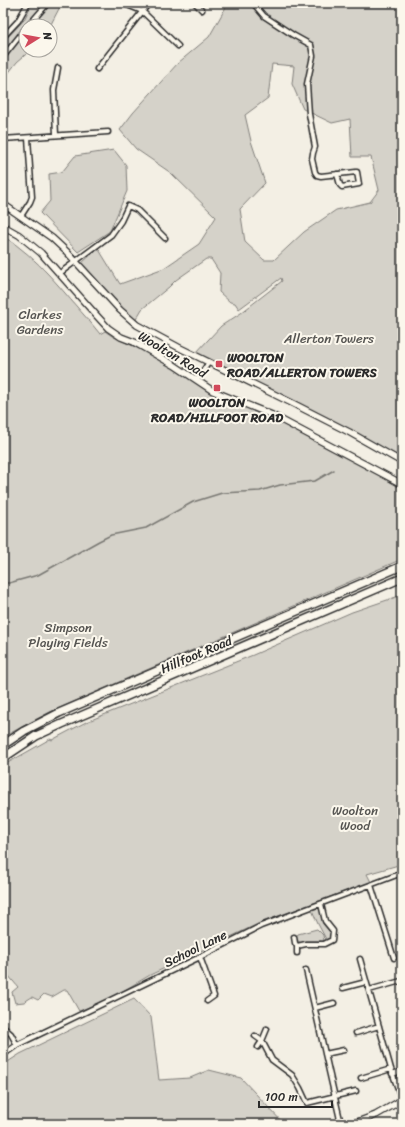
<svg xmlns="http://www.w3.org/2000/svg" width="405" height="1127" viewBox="0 0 405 1127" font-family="Sriracha,sans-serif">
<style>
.green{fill:#d5d2c9;stroke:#807e7a;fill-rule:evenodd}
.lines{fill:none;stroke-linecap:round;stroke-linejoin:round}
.stream{stroke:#787772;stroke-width:1.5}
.street-casing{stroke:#2b2b2b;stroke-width:7}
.secondary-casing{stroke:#2b2b2b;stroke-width:8}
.highway-casing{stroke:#2b2b2b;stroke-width:10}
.street{stroke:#fbf7ec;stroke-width:4}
.secondary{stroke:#fbf7ec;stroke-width:5.5}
.highway{stroke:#fbf7ec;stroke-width:7}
.poi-dot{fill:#d1495b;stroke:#fbf7ec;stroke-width:1.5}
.labels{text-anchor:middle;stroke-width:4;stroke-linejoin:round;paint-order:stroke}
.park-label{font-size:13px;fill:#565552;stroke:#fbf7ec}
.street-label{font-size:13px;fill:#2b2b2b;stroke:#fbf7ec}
.poi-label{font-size:13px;font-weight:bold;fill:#2b2b2b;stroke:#fbf7ec;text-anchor:start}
</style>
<rect width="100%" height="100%" fill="#f3efe4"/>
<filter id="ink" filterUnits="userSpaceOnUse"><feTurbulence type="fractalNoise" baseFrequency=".025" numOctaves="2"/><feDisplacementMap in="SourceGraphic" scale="8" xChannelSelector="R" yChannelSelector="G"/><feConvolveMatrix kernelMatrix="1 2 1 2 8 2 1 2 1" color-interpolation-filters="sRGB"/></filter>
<g filter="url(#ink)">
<path class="green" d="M32,3H62L50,26H26V50H31L17,62L3,80V42L24,20Z
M227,3H402V460L195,354L221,326L241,313L282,281L281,278L239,309L235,303L230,302L219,292L220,273L211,259H206L176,280L169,287L142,309L135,321L124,311L81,264L98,248L120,284L164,268L199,244L216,217L171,173L136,149L120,130L133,113L178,63L209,37L226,7ZM272,64L294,66L292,84L303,109L332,123L350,119L352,157H371L379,190L370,202L336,210L304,232L274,260H264L245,242L240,209L265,183L251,141L245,115L268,98Z
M114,150L126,165L127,191L110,231L78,252L40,213L50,201L49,174L62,172L75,156Z
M3,236C39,258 63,292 91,323L100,334L105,331L112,336L173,365L211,392L269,416L374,472L402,489V559L50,712L3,737Z
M402,595V864L367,874L371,882L262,922L150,975L111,998L79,1011L67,990H64L52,997L44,994L38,1000L32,997L24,1002L15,1003L12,992L18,987L3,969V771L6,768L4,765L50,739L52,740L86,722L253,655L352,612Z
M318,908L320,909L323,924L331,933V937L327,941L318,924L312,910Z
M317,929L323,935L324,941H305L301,943L297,940L296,937L298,934Z
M134,999L151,1017L159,1080L190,1078L209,1070L241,1078L284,1124H3V1065L20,1054Z"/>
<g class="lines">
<path class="stream" d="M3,583H9L38,575L99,541L111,535L146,528L193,502L222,493L260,491L280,485L315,481L334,470"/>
<g class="street-casing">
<path id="street" d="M122,3L142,11L178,46
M195,3L202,10
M253,3L264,16L293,35L311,45L313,56L307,84L309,114L315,147L313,153L312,159L315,172L317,175L321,176L356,172H357L359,184L342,187L340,185L337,174
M28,26L48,3
M3,37L18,21L28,3
M3,57L26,28
M97,69L149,3
M56,135L54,90L58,68
M3,139L108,132
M21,216L30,202L32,197L28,138
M60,273L111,235L121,221L128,206L137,210L165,238
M197,380L209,362
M371,885L394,958
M294,937L295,943L297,946V953
M297,946L306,944H324L332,940L333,931L325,921L321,904
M200,957L214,996L207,1001
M360,959L391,1069L402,1100
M306,970L341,1124
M343,988L366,982
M369,990L401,981
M315,1008L334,1003
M3,1027L11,1034L17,1045
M356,1033L379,1026
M255,1036L262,1041L272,1060L292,1075L300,1088L307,1103L356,1091
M258,1047L262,1041L267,1029
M325,1054L344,1050
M3,1055L17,1045L200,957L261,926L402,873
M392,1074L402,1071
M361,1078L391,1069"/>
</g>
<g class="secondary-casing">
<path id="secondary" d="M3,204L52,238L67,252L120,310L137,325L178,347L294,404L349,432L402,462
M3,226L19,235L41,253L97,316L108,328L121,337L134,342L174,365L213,391L272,415L402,484
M352,1124L376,1115L402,1100"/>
</g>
<g class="highway-casing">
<path id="highway" d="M3,745L24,731L59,713L402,566
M3,758L36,736L62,724L402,578"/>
</g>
<use href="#street" class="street"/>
<use href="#secondary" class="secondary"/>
<use href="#highway" class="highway"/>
</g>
</g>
<g class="poi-dot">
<rect x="215" y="360" width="8" height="8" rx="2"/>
<rect x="213" y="384" width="8" height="8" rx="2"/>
</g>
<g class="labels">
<g class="park-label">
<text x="40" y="319">Clarkes<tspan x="40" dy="15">Gardens</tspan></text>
<text x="329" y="343">Allerton Towers</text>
<text x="68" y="632">Simpson<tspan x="68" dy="15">Playing Fields</tspan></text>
<text x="355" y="815">Woolton<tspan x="355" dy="15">Wood</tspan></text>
</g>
<g class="street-label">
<text transform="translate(173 354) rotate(31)" y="5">Woolton Road</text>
<text transform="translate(196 654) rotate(-23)" y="5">Hillfoot Road</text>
<text transform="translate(195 948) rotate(-26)" y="5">School Lane</text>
</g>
<g class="poi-label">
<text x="227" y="362">WOOLTON<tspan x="227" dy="15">ROAD/ALLERTON TOWERS</tspan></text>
<text x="217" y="407" text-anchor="middle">WOOLTON<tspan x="217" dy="15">ROAD/HILLFOOT ROAD</tspan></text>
</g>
</g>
<rect width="405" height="1127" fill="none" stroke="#fbf7ec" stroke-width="16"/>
<rect x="8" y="8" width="389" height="1111" fill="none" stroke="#2b2b2b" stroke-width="1.5" filter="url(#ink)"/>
<g transform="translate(38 38) rotate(79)"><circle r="19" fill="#fbf7ec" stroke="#a8a59f"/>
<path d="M0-3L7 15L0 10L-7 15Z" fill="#d1495b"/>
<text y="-6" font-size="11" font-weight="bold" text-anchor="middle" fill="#2b2b2b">N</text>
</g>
<path d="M259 1101v6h73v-6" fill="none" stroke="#2b2b2b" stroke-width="2"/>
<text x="265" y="1101" font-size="12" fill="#2b2b2b" stroke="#fbf7ec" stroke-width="3" paint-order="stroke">100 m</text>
</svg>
